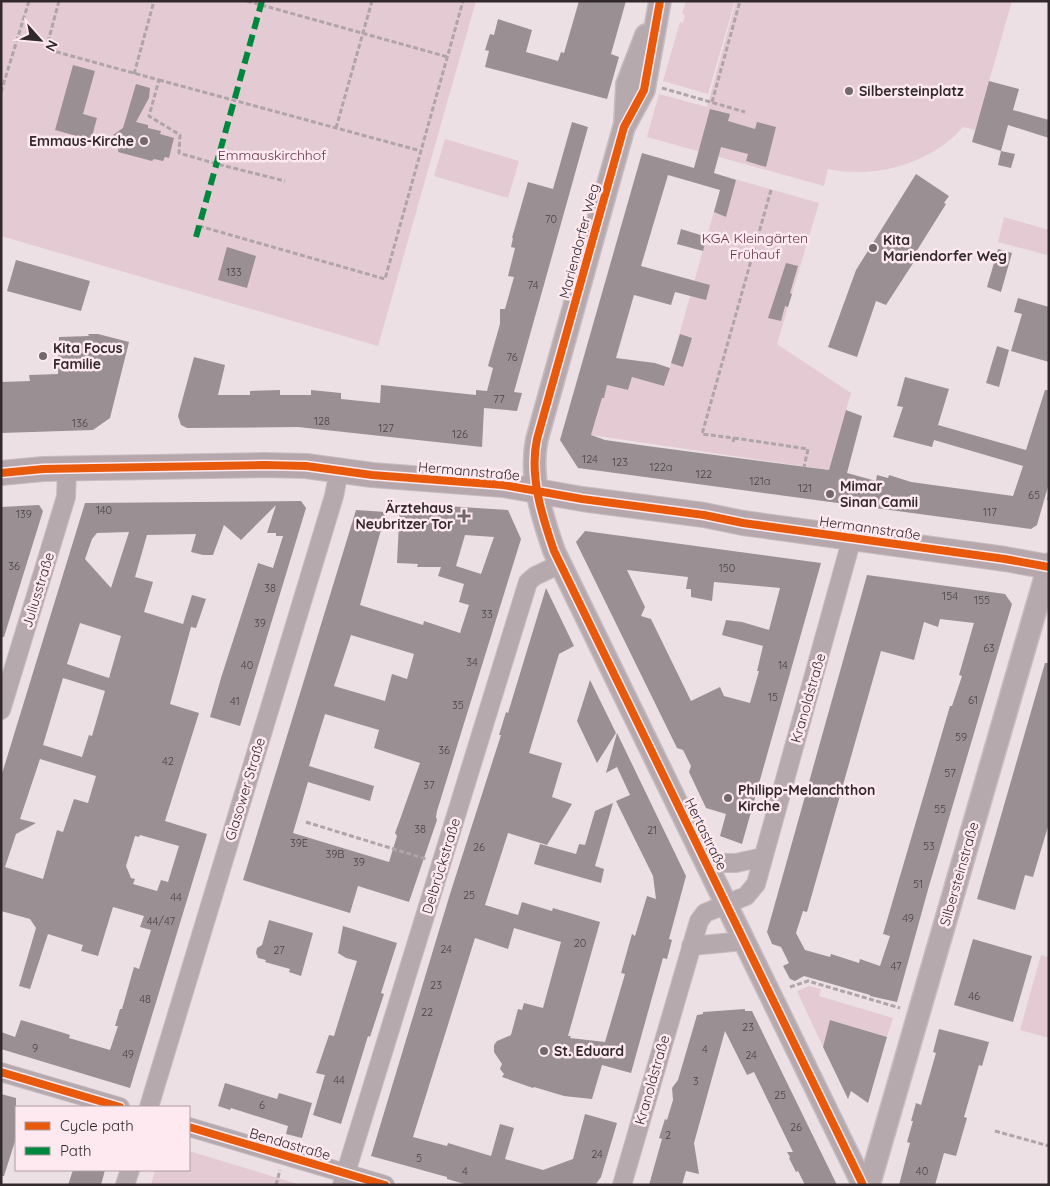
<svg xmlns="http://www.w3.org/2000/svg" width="1050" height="1186" viewBox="0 0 1050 1186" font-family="Quicksand,sans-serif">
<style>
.green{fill:#e4cad3}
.building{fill:#9a9094;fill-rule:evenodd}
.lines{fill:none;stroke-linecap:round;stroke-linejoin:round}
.minor-casing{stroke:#c6bcc0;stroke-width:20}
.tertiary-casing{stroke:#c6bcc0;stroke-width:24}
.secondary-casing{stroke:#c6bcc0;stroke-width:26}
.path{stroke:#afa4a8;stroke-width:3;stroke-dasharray:5 2.5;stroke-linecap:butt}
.minor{stroke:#b6a9ad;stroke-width:18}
.tertiary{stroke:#b6a9ad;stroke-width:21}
.secondary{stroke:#b6a7ad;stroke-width:24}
.quiet{stroke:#00873e;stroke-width:6;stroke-dasharray:12 6;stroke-linecap:butt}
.cycleway-casing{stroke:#fde9ef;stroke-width:11}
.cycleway{stroke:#e8590c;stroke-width:8}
.poi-dot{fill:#73696c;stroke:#fde9ef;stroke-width:2}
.labels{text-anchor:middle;stroke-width:5;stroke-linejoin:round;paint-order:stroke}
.number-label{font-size:11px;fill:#4c4346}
.poi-label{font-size:14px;font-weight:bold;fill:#32292c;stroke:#fde9ef;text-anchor:start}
.park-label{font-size:14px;fill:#693348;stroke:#fde9ef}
.street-label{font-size:14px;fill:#32292c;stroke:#fde9ef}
</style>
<rect width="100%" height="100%" fill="#ece0e4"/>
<path class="green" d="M1,1H476L378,346L1,236Z
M686,1H735L708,94L663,81L680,22L683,23L685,15L682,13Z
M736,1H1012L975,130L963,127C931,164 875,179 828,169L824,186L647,137L659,94L707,107Z
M445,139L519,161L508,198L434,176Z
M724,176L819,203L777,344L851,393L829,470L591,435L602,398H604L607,385L628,390L632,377L665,385Z
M1004,217L1049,230V250L1047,255L998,242Z
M1041,955L1049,957V1038L1020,1030Z
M809,986L821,989L819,996L893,1018L887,1037L831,1020L823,1047L797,991Z
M189,1151L301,1185H151L155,1170H189Z"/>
<path class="building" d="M579,1H626L611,54L619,57L607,99L485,67L489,51L485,50L490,34L494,35L498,19L532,30L526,52L558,61L561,52L564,53Z
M73,65L95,71L83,114L97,118L91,140L55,130Z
M989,81L1019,89L1013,110L1049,120V138L1008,125L1001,151L972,142Z
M136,84L150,88L149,98L136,122L148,125V128L161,131L160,134L174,138L169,158L165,157L163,161L154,159L152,161L118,152L119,144L113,135L123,128Z
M710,109L730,114L728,121L755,129L757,122L776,127L766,167L746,161L748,154L721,147L714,173L736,180L726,217L714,212L720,190L668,175L641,266L710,285L706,300L675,292L671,305L634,295L616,358L655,363L670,368L664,386L632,377L628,390L607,385L604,398H602L591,435L605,440L647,446L829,470L846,410L862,416L847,473L876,481L877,475L888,478L889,475L911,482L1013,496L1023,466L934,440L932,447L893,437L903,407L897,406L905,377L949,389L938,425L1026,450L1045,390H1049V483L1037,525L1031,529L578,468L560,440L642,153L694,168Z
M572,122L588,127L514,392L522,393L517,411L484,408L482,447L298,427L187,428L181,425L178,416L194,357L225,365L218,395H250V391L280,390V395H311V390L341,393V399L380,403L381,385L476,395V390L487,391L493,368L488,366L500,324V309H505L514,277L508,276L515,248L511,247L513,238H512L528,182L553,189Z
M1001,151L1015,154L1011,168L998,165Z
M916,174L949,196L944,203L946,204L916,252L919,254L886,305L876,301L857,357L828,347L856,270Z
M681,229L707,237L703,251L677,244Z
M227,247L256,256L247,288L218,280Z
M998,249L1012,253L1001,292L987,287Z
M16,260L90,281L81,311L7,291Z
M786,263L798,266L790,293L792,294L788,307L785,306L781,321L768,318Z
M1018,298L1049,307V362L1011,351L1022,314L1014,312Z
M88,334H98L129,342L110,418L93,430L1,433V382L30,381L29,375L58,374L59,337L89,336Z
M680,334L692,338L683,367L671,363Z
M997,346L1009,350L999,387L986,383Z
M301,501L306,508L240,726L210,717L221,678L258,563L273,568L283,536H276V533H267L276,505L241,540L224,525L213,555H203L191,552L196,534L147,535L135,577L153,582L144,612L183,624L192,595L206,599L196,628L191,627L170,704L199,713L165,821L207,834L130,1088L1,1049V1032L15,1037L21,1020L64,1033L70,1035L69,1038L110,1050L118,1026H115L120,1009H122L134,967L139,969L151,930L140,927L144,916L113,907L98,956L81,951L83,945L48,934L30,989L19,986L36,928L30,919L1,911V777L85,503ZM129,532L111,588L85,559L92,539L97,533ZM80,623L121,636L109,678L67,664ZM63,678L105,691L92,736L89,735L82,757L43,745ZM40,759L96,776L88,803L74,799L63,832L57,830L43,879L5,867L16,834L36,823L20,819ZM140,835L179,846L168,882L161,880L157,891L133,884L135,879L131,878L126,866L135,836L139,837Z
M400,503L508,510L521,539L437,811L436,817L437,820L409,902L358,886L350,913L243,880L356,510L386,512L360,605L423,625L424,621L460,633L469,605L459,602L464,584L438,576L441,567H417L418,564L397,563ZM465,535L494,537L481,574L456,566ZM351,635L414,654L407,679L392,674L385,701L334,686ZM325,714L379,730L374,748L420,763L398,825L395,833L397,836L389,862L293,833L308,782L370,801L374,786L309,766Z
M39,505L43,511L4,637H1V507Z
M585,531L821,563L742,844L720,836L726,814L706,808L689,772L691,766L683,750L677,748L576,542ZM627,570L688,577L686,589H691V597L712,601L714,582L780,588L769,630L742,622L726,620L722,635L763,646L757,671H759L750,703L724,696L720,687L691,701L651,619L641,616L645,607Z
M867,575L1005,594L1012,604L929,886L897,1002L870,996V995L804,976L795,981L790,979L783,966L789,963L781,947L772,944L767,932ZM940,619L974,623L959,675L962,676L952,706H950L883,934L890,936L880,966L860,959L859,963L831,954L830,957L805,950L796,933L803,911L807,912L881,651L914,660L924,622L938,627Z
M546,588L574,646L559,654L529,753L562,763L552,797L572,804L547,845L508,833L485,905L518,915L522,902L552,911L553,908L600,922L568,1036H571L570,1038L605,1042L625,974L621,973L632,934L635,936L647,896L656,899L653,876L616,801L630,795L617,767L606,773L617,733L686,876L669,939L672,940L667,959L663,958L631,1073L602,1065L592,1099L564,1096L534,1087L533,1088L502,1077L504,1074L500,1069L502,1064L494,1052V1045L497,1041L511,1035L518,1009L522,1010L524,1003L543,1008L561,942L514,928L508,949L475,938L413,1137L447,1146L448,1143L491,1156L500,1124L514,1128L505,1159L543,1170L573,1159L585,1114L617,1123L601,1177L596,1184L468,1185L447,1179V1177L371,1156L450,894L501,735H499L506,712L508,713Z
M1045,663H1049V823L1033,877L1025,875L1015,910L977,899Z
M590,680L616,733L597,763L577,721Z
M613,803L595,866L604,869L601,883L534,864L540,844L576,854L579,844L585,845L595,811Z
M269,920L313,933L301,976L289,972L290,969L265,962L266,960L258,958L256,953L257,948L262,945Z
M343,926L397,943L381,993L384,994L370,1037L368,1036L341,1124L313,1115L325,1075L316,1073L329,1035L334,1036L357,961L346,958L338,953Z
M973,939L1032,956L1013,1022L954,1005Z
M745,1009V1011H752L837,1185H805L798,1171L796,1172L789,1158L790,1157L787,1152H793L754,1072L747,1075L725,1031L694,1143L699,1174L686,1171L682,1185H649L662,1139L659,1138L665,1119L667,1120L673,1100L672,1088L678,1080L697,1015L703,1014V1012Z
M830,1020L887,1037L868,1103L851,1091L848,1099L823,1047Z
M939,1029L989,1042L982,1066L979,1065L964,1117L967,1118L956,1156L944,1153L935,1185H899L910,1143L907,1142L913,1121H911L916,1103L921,1105L936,1053L933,1052Z
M225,1083L277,1099L279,1093L312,1103L302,1138L286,1134L288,1126L231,1108L230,1110L218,1106Z
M1,1094L16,1098V1138L4,1176H1Z
M73,1170H105L101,1185H68Z"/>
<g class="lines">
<g class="minor-casing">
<path id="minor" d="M1,710L66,497L67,469
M706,863H736L763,857
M691,946L744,941
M1,1072L120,1107
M149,1107L334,496L339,471
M189,1127L385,1185
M125,1185L130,1170
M342,1185L528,582L535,576L560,564
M622,1185L699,921L705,913L746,896L756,884L852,538"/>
</g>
<g class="tertiary-casing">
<path id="tertiary" d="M660,1L644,90L624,127L537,439C529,476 542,516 554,551L863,1185
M625,121L627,84L646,35
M869,1185L1049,564"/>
</g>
<g class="secondary-casing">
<path id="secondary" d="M1,473L43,469L94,468L264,465L306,466L372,475L503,485L582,499L704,515L743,523L1005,559L1049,567"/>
</g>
<path class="path" d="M59,1L46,49L159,80L149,116L180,135L179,153L217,164L285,181
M247,1L448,57
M134,74L154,1
M159,80L421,151
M662,88L745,112
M1,92L29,1
M712,102L740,1
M336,128L372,1
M199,226L385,279L463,1
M734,438L808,449L804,467
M733,442L734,438L702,434L771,190
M1047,498L1049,499
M306,822L426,859
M790,987L808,981L900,1008
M995,1131L1049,1146
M276,1185L280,1170"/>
<use href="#minor" class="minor"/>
<use href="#tertiary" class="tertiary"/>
<use href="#secondary" class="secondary"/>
<path class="quiet" d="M196,237L262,1"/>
<g class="cycleway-casing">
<path id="cycleway" d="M660,1L644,90L624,127L537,439C529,476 542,516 554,551L863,1185
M1,473L43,469L94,468L264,465L306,466L372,475L503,485L582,499L704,515L743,523L1005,559L1049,567
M1,1072L120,1107
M189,1127L385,1185"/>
</g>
<use href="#cycleway" class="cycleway"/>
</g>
<g class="poi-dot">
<circle cx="849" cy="91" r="5"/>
<circle cx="144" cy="141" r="5"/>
<circle cx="873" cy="248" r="5"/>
<circle cx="43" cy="356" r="5"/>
<circle cx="830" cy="494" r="5"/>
<path d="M461.5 508.5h5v5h5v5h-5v5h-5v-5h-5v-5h5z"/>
<circle cx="728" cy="798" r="5"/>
<circle cx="544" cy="1051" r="5"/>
</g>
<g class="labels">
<g class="number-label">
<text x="551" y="223">70</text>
<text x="234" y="276">133</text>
<text x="533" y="289">74</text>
<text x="512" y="361">76</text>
<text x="499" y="403">77</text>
<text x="322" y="425">128</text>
<text x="80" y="427">136</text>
<text x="386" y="432">127</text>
<text x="460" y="438">126</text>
<text x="590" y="463">124</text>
<text x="620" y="466">123</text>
<text x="661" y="471">122a</text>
<text x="704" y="478">122</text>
<text x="760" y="485">121a</text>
<text x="805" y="492">121</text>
<text x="1034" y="499">65</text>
<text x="104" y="514">140</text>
<text x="990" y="516">117</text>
<text x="24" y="518">139</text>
<text x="14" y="570">36</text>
<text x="727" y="572">150</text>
<text x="270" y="592">38</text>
<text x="950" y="600">154</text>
<text x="982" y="604">155</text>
<text x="487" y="618">33</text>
<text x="260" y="627">39</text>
<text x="989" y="652">63</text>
<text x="472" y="666">34</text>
<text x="247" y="669">40</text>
<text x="783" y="669">14</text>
<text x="773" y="701">15</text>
<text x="973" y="704">61</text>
<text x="235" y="705">41</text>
<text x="458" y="709">35</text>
<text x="961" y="741">59</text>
<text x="444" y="754">36</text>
<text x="168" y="765">42</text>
<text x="950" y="777">57</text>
<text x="429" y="789">37</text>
<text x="940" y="813">55</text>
<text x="420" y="833">38</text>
<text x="652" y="834">21</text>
<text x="299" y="847">39E</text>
<text x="929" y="850">53</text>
<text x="479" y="851">26</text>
<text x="335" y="858">39B</text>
<text x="359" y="866">39</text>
<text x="918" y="888">51</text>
<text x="469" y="899">25</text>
<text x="176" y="901">44</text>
<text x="908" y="922">49</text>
<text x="161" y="925">44/47</text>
<text x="580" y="947">20</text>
<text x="446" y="953">24</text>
<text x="279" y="954">27</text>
<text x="896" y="970">47</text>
<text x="436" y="989">23</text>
<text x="974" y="1000">46</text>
<text x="145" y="1003">48</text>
<text x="427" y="1016">22</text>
<text x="748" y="1031">23</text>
<text x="35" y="1052">9</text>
<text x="705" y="1053">4</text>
<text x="128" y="1058">49</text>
<text x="751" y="1059">24</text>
<text x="339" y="1084">44</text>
<text x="696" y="1085">3</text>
<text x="780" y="1099">25</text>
<text x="262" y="1109">6</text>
<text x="796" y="1131">26</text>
<text x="668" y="1139">2</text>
<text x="597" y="1158">24</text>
<text x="419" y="1162">5</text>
<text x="465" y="1175">4</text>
<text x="922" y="1175">40</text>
</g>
<g class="poi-label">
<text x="859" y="96">Silbersteinplatz</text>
<text x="134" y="146" text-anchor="end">Emmaus-Kirche</text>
<text x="883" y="245">Kita<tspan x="883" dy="16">Mariendorfer Weg</tspan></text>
<text x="53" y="353">Kita Focus<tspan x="53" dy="16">Familie</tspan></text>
<text x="840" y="491">Mimar<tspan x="840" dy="16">Sinan Camii</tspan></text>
<text x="453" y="513" text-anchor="end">Ärztehaus<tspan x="453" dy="16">Neubritzer Tor</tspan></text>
<text x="738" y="795">Philipp-Melanchthon<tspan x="738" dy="16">Kirche</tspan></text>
<text x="554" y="1056">St. Eduard</text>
</g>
<g class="park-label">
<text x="272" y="160">Emmauskirchhof</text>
<text x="755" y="243">KGA Kleingärten<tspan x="755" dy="16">Frühauf</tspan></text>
</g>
<g class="street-label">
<text transform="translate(579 241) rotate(-75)" y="5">Mariendorfer Weg</text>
<text transform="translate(469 471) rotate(5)" y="5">Hermannstraße</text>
<text transform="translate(870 528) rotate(8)" y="5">Hermannstraße</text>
<text transform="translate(38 590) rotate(-73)" y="5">Juliusstraße</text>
<text transform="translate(808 698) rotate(-74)" y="5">Kranoldstraße</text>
<text transform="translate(245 789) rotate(-73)" y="5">Glasower Straße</text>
<text transform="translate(706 834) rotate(64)" y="5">Hertastraße</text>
<text transform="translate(441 866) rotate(-73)" y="5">Delbrückstraße</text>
<text transform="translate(959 874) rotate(-74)" y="5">Silbersteinstraße</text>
<text transform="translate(652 1080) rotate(-74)" y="5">Kranoldstraße</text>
<text transform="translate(290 1144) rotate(16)" y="5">Bendastraße</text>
</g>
</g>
<rect width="1050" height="1186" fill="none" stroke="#32292c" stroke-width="5"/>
<rect x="15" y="1106" width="175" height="65" fill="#fde9ef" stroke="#ac9ca1"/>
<rect x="25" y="1122" width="25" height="8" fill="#e8590c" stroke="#ac9ca1"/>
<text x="60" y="1131" font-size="15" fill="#32292c">Cycle path</text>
<rect x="25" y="1147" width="25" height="8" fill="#00873e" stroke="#ac9ca1"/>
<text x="60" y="1156" font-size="15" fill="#32292c">Path</text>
<g transform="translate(40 40) rotate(117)" stroke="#fde9ef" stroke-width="4" paint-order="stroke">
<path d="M0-4L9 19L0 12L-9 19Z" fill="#32292c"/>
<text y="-8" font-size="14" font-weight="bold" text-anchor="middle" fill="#32292c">N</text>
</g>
</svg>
